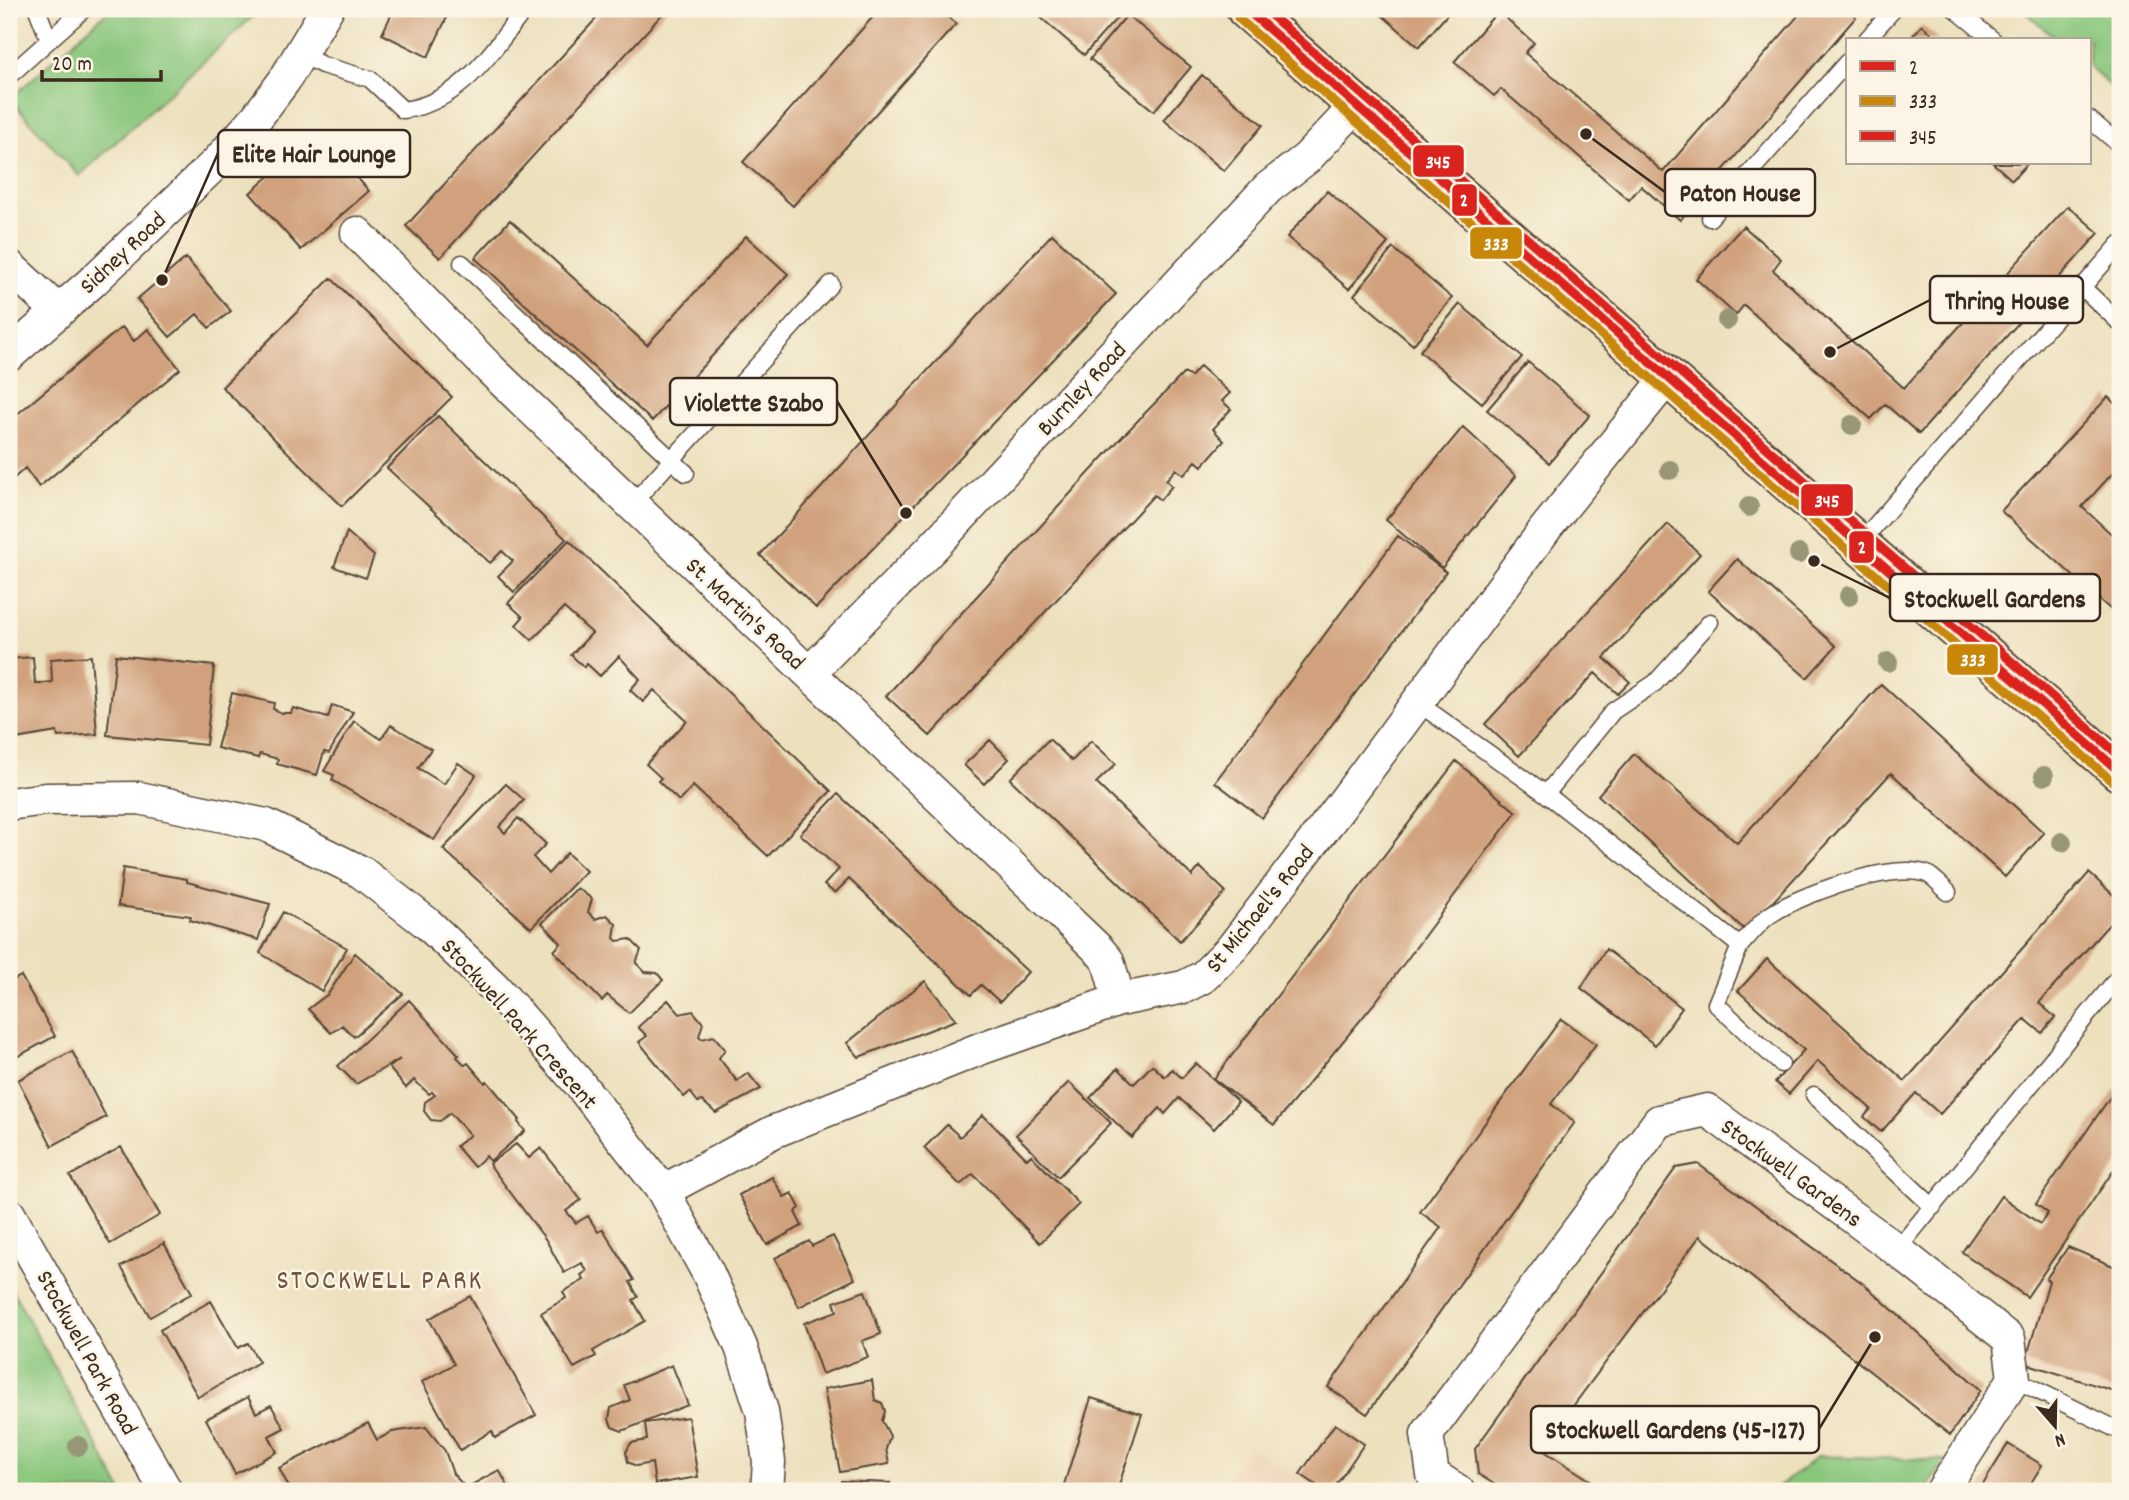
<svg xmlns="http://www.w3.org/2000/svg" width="2129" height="1500" viewBox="0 0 2129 1500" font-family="Dekko,sans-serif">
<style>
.built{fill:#eed7bb}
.green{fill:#88c67c;stroke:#62784d;stroke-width:2}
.building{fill:#d0a17b}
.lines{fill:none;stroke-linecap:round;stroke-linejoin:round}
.lane-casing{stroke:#564536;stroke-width:19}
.street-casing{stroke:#564536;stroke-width:35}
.highway-casing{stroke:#564536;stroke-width:42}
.lane{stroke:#fff;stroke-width:16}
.street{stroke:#fff;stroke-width:32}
.highway{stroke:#f7bd88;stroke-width:38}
.bus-1-casing{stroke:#fcf5e5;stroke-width:14}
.bus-2-casing{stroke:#fcf5e5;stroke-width:14}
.bus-3-casing{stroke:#fcf5e5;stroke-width:14}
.bus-1{stroke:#dc241f;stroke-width:9}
.bus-2{stroke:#c88708;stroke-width:9}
.bus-3{stroke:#dc241f;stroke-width:9}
.tree{fill:#979675}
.labels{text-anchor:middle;stroke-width:5;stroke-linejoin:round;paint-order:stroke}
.street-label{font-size:24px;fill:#3b2a1e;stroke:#fcf5e5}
.quarter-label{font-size:28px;letter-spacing:2px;fill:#6f543f;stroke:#fcf5e5}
.leader{fill:none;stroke:#3b2a1e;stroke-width:2.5}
.callout-dot{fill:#3b2a1e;stroke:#fcf5e5;stroke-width:2.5}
.callout{fill:#fcf5e5;stroke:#3b2a1e;stroke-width:2.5}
.callout-label{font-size:26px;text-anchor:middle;font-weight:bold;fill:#3b2a1e}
.line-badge{stroke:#fcf5e5;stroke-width:2.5}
.badge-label{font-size:19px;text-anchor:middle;font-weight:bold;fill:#fff}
</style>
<rect width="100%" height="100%" fill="#fcf5e5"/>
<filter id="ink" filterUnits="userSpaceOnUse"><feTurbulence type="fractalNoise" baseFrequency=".0143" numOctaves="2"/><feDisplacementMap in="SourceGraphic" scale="14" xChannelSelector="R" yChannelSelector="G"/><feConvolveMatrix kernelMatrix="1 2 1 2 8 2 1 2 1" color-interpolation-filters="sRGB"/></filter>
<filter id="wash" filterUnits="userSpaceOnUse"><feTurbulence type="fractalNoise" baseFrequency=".00686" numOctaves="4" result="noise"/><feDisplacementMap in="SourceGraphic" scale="28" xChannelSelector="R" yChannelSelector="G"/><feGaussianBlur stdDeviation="1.57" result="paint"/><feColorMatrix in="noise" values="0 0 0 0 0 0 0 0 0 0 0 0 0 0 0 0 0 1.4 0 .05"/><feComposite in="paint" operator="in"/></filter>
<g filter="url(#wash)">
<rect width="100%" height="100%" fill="#ece0bd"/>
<path class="built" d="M2120,1182V1400L2020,1373L2022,1354L2044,1280Z
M479,1275L509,1329L522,1322L554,1382L685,1312L698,1338L497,1444L491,1434L459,1453L430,1402L417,1408L406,1387L435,1371L406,1319Z
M1249,1447L1323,1491H1221Z"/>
<path class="green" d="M110,9H261L79,176L10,99Z
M2022,9H2120V95L2089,67V40H2058Z
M9,1284L122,1491H9Z
M1818,1456L1946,1460L1924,1491H1774Z"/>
<g id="blocks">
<path class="building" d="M394,9H451L428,57L382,34Z
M605,9H667L440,258L406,226Z
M880,9H938L956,24L793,206L743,162Z
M1031,9H1119L1123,11L1084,55Z
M1375,9H1452L1419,47Z
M1804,9H1847L1856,17L1680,220L1641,186L1629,200L1501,89L1494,96L1454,62L1498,11L1534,43L1525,53L1663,172Z
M1127,15L1191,67L1154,111L1090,59Z
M1922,25L1939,40H1909Z
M1202,75L1263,125L1224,171L1164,120Z
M318,133L369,191L301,250L250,193Z
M1993,163H2028L2012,180Z
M1327,191L1388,243L1349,289L1287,237Z
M2068,206L2099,233L1919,434L1885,404L1871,419L1744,305L1736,315L1696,279L1743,226L1781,259L1773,270L1904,388Z
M510,220L647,345L746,236L788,274L652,421L475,258Z
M1052,234L1116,294L816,608L760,555Z
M1393,248L1452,298L1413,345L1354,295Z
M186,258L231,311L209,328L197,314L170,337L137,299Z
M331,278L452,397L342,506L222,387Z
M1460,304L1522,357L1482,403L1420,351Z
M122,327L134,341L148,329L180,369L39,487L25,468L9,483V421Z
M1528,362L1590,415L1549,463L1487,410Z
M1200,366L1230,393L1222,401L1231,409L1213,429L1224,441L1202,466L1196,461L1184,475L1176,469L1166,480L1172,486L1160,500L1154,495L930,736L886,696L1120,439L1184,373L1191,377Z
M2108,397L2120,409V465L2082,507L2120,542V618L2001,511Z
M438,416L566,539L514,592L498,576L513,561L502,551L490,563L387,468Z
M1463,427L1516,476L1442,568L1386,520Z
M1668,524L1700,554L1604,658L1630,682L1618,694L1595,673L1519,756L1485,724Z
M347,532L374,556L366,578L334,567Z
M1398,536L1446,572L1262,818L1215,782Z
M569,540L831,791L768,856L693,786L679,801L658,781L661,778L646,764L687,721L654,690L643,702L630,690L640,679L619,656L600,676L586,663L584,667L571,655L592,633L564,608L532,640L516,625L523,617L508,603Z
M1737,559L1836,646L1807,678L1708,591Z
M116,655L214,666L206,745L107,735Z
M91,656L97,734L58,737L57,732L9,740V659L33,657L35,683H43L52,682L51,659Z
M1881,684L2044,833L2005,877L1891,773L1746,931L1598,795L1634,754L1737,843Z
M232,693L274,703L273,709L282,713H291L293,708L328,718L332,705L353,712L329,753L324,752L317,775L277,764L278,759L260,754L258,758L217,748Z
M354,721L381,739L391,725L431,749L418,768L444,784L458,763L476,775L434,840L332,780L334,775L324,771Z
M1049,739L1072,761L1091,741L1116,764L1096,783L1192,876L1200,867L1226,892L1180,941L1010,779Z
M990,740L1009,759L984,784L964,765Z
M1456,761L1516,812L1377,1000L1274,1125L1214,1079Z
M506,784L524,800L499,827L505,833L518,818L546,844L533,857L548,874L567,853L586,871L531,928L443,849Z
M838,794L1028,972L1000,1002L981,985L971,995L849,879L835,893L824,885L839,869L800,834Z
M123,868L187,879V882L270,904L258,940L190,920L191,916L118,906Z
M2089,873L2120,901V912L2039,1003L2055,1017L2042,1033L2025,1019L1940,1114L1916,1093L1881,1132L1864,1117L1871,1109L1818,1061L1789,1094L1775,1082L1804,1050L1738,991L1767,959L1905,1081Z
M577,888L592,899L588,912L595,919L607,915L616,924L614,938L617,941L630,939L641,950L636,963L645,972L657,973L663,980L629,1013L607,995L602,1001L577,975L554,951L561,943L542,923Z
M283,912L347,948L322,991L260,953Z
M1606,949L1682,1008L1655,1045L1581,988Z
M355,953L403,994L354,1037L342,1025L331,1033L308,1009L328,994Z
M21,976L55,1036L15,1058L9,1047V982Z
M925,981L956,1020L859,1057L847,1043Z
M409,1000L459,1055L457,1057L465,1065L468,1063L485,1083L487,1081L520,1120L518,1122L525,1131L490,1161L486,1156L474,1167L456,1146L470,1135L450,1113L440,1121L431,1120L424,1111L425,1102L435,1095L432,1092L429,1094L414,1080L406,1088L389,1068L400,1059L356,1084L338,1066Z
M668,1000L680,1014L693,1011L703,1023L699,1036L702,1039L714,1036L725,1049L719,1058L737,1081L748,1073L761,1089L716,1113L702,1101L698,1102L690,1092L684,1097L639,1042L647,1036L638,1027Z
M1561,1019L1596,1044L1551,1104L1575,1122L1367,1414L1328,1387L1441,1227L1420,1212Z
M72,1051L106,1117L52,1146L18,1080Z
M1196,1063L1238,1102L1214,1129L1179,1098L1165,1114L1160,1108L1132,1138L1090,1098L1118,1068L1134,1084L1152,1065L1165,1077L1172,1069L1182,1078Z
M1069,1082L1111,1123L1058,1177L1016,1135Z
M2120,1083V1161L2027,1297L1962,1252L2001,1196L2040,1224L2048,1213L2036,1204Z
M983,1115L1027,1159L1031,1155L1079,1204L1040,1243L973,1174L960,1185L924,1148L947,1125L960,1137Z
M516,1144L529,1158L541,1148L581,1200L566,1211L576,1223L588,1216L598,1232L603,1229L634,1280L630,1282L638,1297L633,1300L645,1321L593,1351L596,1356L574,1368L541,1313L566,1298L563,1292L584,1280L581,1275L587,1271L582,1263L564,1273L546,1240L489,1164Z
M121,1147L160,1215L110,1244L70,1176Z
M1698,1164L1865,1285L1981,1390L1950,1435L1700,1236L1541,1449L1607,1491H1505L1478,1474L1475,1449L1676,1168Z
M772,1177L784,1197L792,1193L800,1208L795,1212L802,1226L767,1245L739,1195Z
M833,1236L855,1279L799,1307L775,1258L809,1241L812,1246Z
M164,1243L192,1293L150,1317L121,1267Z
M2068,1247L2120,1269L2117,1310L2120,1312V1393L2025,1363L2049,1281L2046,1279Z
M865,1291L881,1334L862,1341L868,1357L822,1374L804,1323L837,1311L834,1302Z
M470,1296L536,1415L495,1438L492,1431L460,1450L422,1382L454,1364L429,1319Z
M211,1301L238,1348L248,1343L259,1362L198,1397L160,1330Z
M672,1365L688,1405L622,1431L612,1427L609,1419L611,1408L630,1400L624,1385Z
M872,1380L875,1400L882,1403L885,1411L882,1421L890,1436L886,1449L889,1464L840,1472L824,1389Z
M248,1397L256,1413L271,1405L284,1428L269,1436L277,1452L235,1474L206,1419Z
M1091,1398L1142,1414L1117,1491H1062Z
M688,1417L698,1477L655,1484L652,1463L636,1466L628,1462L626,1452L631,1443L647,1440L645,1423Z
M368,1423L377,1440L392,1432L426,1427L445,1451L453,1474L466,1488L499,1470L508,1486L500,1491H291L279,1468Z
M1335,1424L1364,1444L1332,1491H1325L1300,1474Z
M2008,1444L2042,1465L2026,1491H1979Z
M841,1481L890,1483L889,1491H841Z"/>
</g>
</g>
<g filter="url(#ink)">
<use href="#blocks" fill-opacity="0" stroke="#564536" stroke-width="2"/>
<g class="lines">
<g class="lane-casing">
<path id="lane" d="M37,9L49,40
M1955,9L1993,40
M1866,40L1894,9
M301,54L322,65L370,79L403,110C462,102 491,52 525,9
M9,76L84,9
M2089,119L2120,145
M1710,218L1847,62
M462,263L686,473
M2082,287L2120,323
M631,505L831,284
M1859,544L2120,244
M1418,703L1546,794L1740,946L1716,1004L1781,1064
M1546,794L1613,711L1655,683L1710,622
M1740,946C1748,937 1757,926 1766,918C1793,896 1894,861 1927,874C1934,877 1942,887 1948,892
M1814,1095L1933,1207
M1897,1250L2120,975
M2014,1379L2120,1431"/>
</g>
<g class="street-casing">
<path id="street" d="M357,233L491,370L1098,949L1108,961L1119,1000
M9,266L58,311
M9,355L92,282L218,161L257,117L284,81L327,9
M809,673L931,549L1268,188L1307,158L1356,106
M9,804L46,799L139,798L266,825L361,872L428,924L495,988L578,1082L663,1191L708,1273L741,1347L762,1411L769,1462L767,1491
M663,1191L773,1132L982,1048L1119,1000L1184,987L1203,977L1232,948L1340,807L1546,528L1668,377
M9,1214L166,1491
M1458,1491L1433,1475L1427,1434L1659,1121L1707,1110L1897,1250L2009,1339L2014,1379L1942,1491"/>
</g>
<g class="highway-casing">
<path id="highway" d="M1246,9L2120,772"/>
</g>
<use href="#lane" class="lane"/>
<use href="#street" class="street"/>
<use href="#highway" class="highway"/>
<g class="bus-1-casing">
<path id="bus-1" d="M1246,9L2120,772"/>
</g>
<g class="bus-2-casing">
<path id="bus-2" d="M1238,18L2112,781"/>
</g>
<g class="bus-3-casing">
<path id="bus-3" d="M1264,9L2120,756"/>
</g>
<use href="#bus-1" class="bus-1"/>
<use href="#bus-2" class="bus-2"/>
<use href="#bus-3" class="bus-3"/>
</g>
<g class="tree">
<circle cx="1727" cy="320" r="10"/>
<circle cx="1852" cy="425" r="10"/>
<circle cx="1670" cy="470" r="10"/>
<circle cx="1749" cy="507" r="10"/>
<circle cx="1799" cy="554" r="10"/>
<circle cx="1849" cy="596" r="10"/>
<circle cx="1888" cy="662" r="10"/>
<circle cx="2044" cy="776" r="10"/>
<circle cx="2062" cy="842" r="10"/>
<circle cx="78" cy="1446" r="10"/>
</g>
</g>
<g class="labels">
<g class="street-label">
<text transform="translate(122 252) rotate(-43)" y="8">Sidney Road</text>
<text transform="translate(1081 388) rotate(-47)" y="8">Burnley Road</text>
<text transform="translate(746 613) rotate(43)" y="8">St. Martin's Road</text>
<text transform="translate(1259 908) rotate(-51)" y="8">St Michael's Road</text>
<text transform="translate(520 1023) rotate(48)" y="8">Stockwell Park Crescent</text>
<text transform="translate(1792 1172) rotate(36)" y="8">Stockwell Gardens</text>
<text transform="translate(88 1352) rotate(61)" y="8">Stockwell Park Road</text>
</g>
<g class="quarter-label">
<text x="380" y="1288">STOCKWELL PARK</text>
</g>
</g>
<path class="leader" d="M162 280L218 153M1586 134L1665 192M1830 352L1930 300M906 513L837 401M1814 561L1890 598M1875 1337L1819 1429"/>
<g class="callout-dot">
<circle cx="162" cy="280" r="7"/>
<circle cx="1586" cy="134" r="7"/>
<circle cx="1830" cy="352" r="7"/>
<circle cx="906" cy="513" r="7"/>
<circle cx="1814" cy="561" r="7"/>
<circle cx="1875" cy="1337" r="7"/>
</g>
<g class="callout">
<rect x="218" y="130" width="192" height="47" rx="7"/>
<rect x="1665" y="169" width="150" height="47" rx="7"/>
<rect x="1930" y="276" width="153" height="47" rx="7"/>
<rect x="670" y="378" width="167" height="47" rx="7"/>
<rect x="1890" y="574" width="210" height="47" rx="7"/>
<rect x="1531" y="1406" width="288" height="47" rx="7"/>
</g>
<g class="callout-label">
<text x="314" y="162">Elite Hair Lounge</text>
<text x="1740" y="201">Paton House</text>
<text x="2007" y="309">Thring House</text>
<text x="754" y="411">Violette Szabo</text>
<text x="1995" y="607">Stockwell Gardens</text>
<text x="1675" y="1438">Stockwell Gardens (45-127)</text>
</g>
<g class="line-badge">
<rect x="1412" y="144" width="53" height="34" rx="7" fill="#dc241f"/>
<rect x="1451" y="183" width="27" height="34" rx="7" fill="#dc241f"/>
<rect x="1469" y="226" width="54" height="34" rx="7" fill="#c88708"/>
<rect x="1800" y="483" width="54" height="34" rx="7" fill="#dc241f"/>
<rect x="1848" y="530" width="27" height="34" rx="7" fill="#dc241f"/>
<rect x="1946" y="643" width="53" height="33" rx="7" fill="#c88708"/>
</g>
<g class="badge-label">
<text x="1438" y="168">345</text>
<text x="1464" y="206">2</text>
<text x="1496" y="250">333</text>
<text x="1827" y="507">345</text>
<text x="1862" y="553">2</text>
<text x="1973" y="666">333</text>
</g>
<rect width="2129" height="1500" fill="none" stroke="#fcf5e5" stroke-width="35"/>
<rect x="1846" y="38" width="245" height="126" fill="#fcf5e5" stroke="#afa495" stroke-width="2"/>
<rect x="1860" y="61" width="35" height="10" fill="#dc241f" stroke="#afa495" stroke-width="2"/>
<text x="1909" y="74" font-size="21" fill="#3b2a1e">2</text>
<rect x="1860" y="96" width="35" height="10" fill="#c88708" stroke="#afa495" stroke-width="2"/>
<text x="1909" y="108" font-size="21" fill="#3b2a1e">333</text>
<rect x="1860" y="131" width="35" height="10" fill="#dc241f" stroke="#afa495" stroke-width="2"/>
<text x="1909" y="144" font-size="21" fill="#3b2a1e">345</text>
<g transform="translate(2055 1426) rotate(160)" stroke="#fcf5e5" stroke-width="5" paint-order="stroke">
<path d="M0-5L12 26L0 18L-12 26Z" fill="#3b2a1e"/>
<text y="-10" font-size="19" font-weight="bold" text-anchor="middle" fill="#3b2a1e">N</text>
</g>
<path d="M42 70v10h119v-10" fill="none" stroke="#3b2a1e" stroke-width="3.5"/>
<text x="52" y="70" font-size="21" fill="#3b2a1e" stroke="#fcf5e5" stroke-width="5" paint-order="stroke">20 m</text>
</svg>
